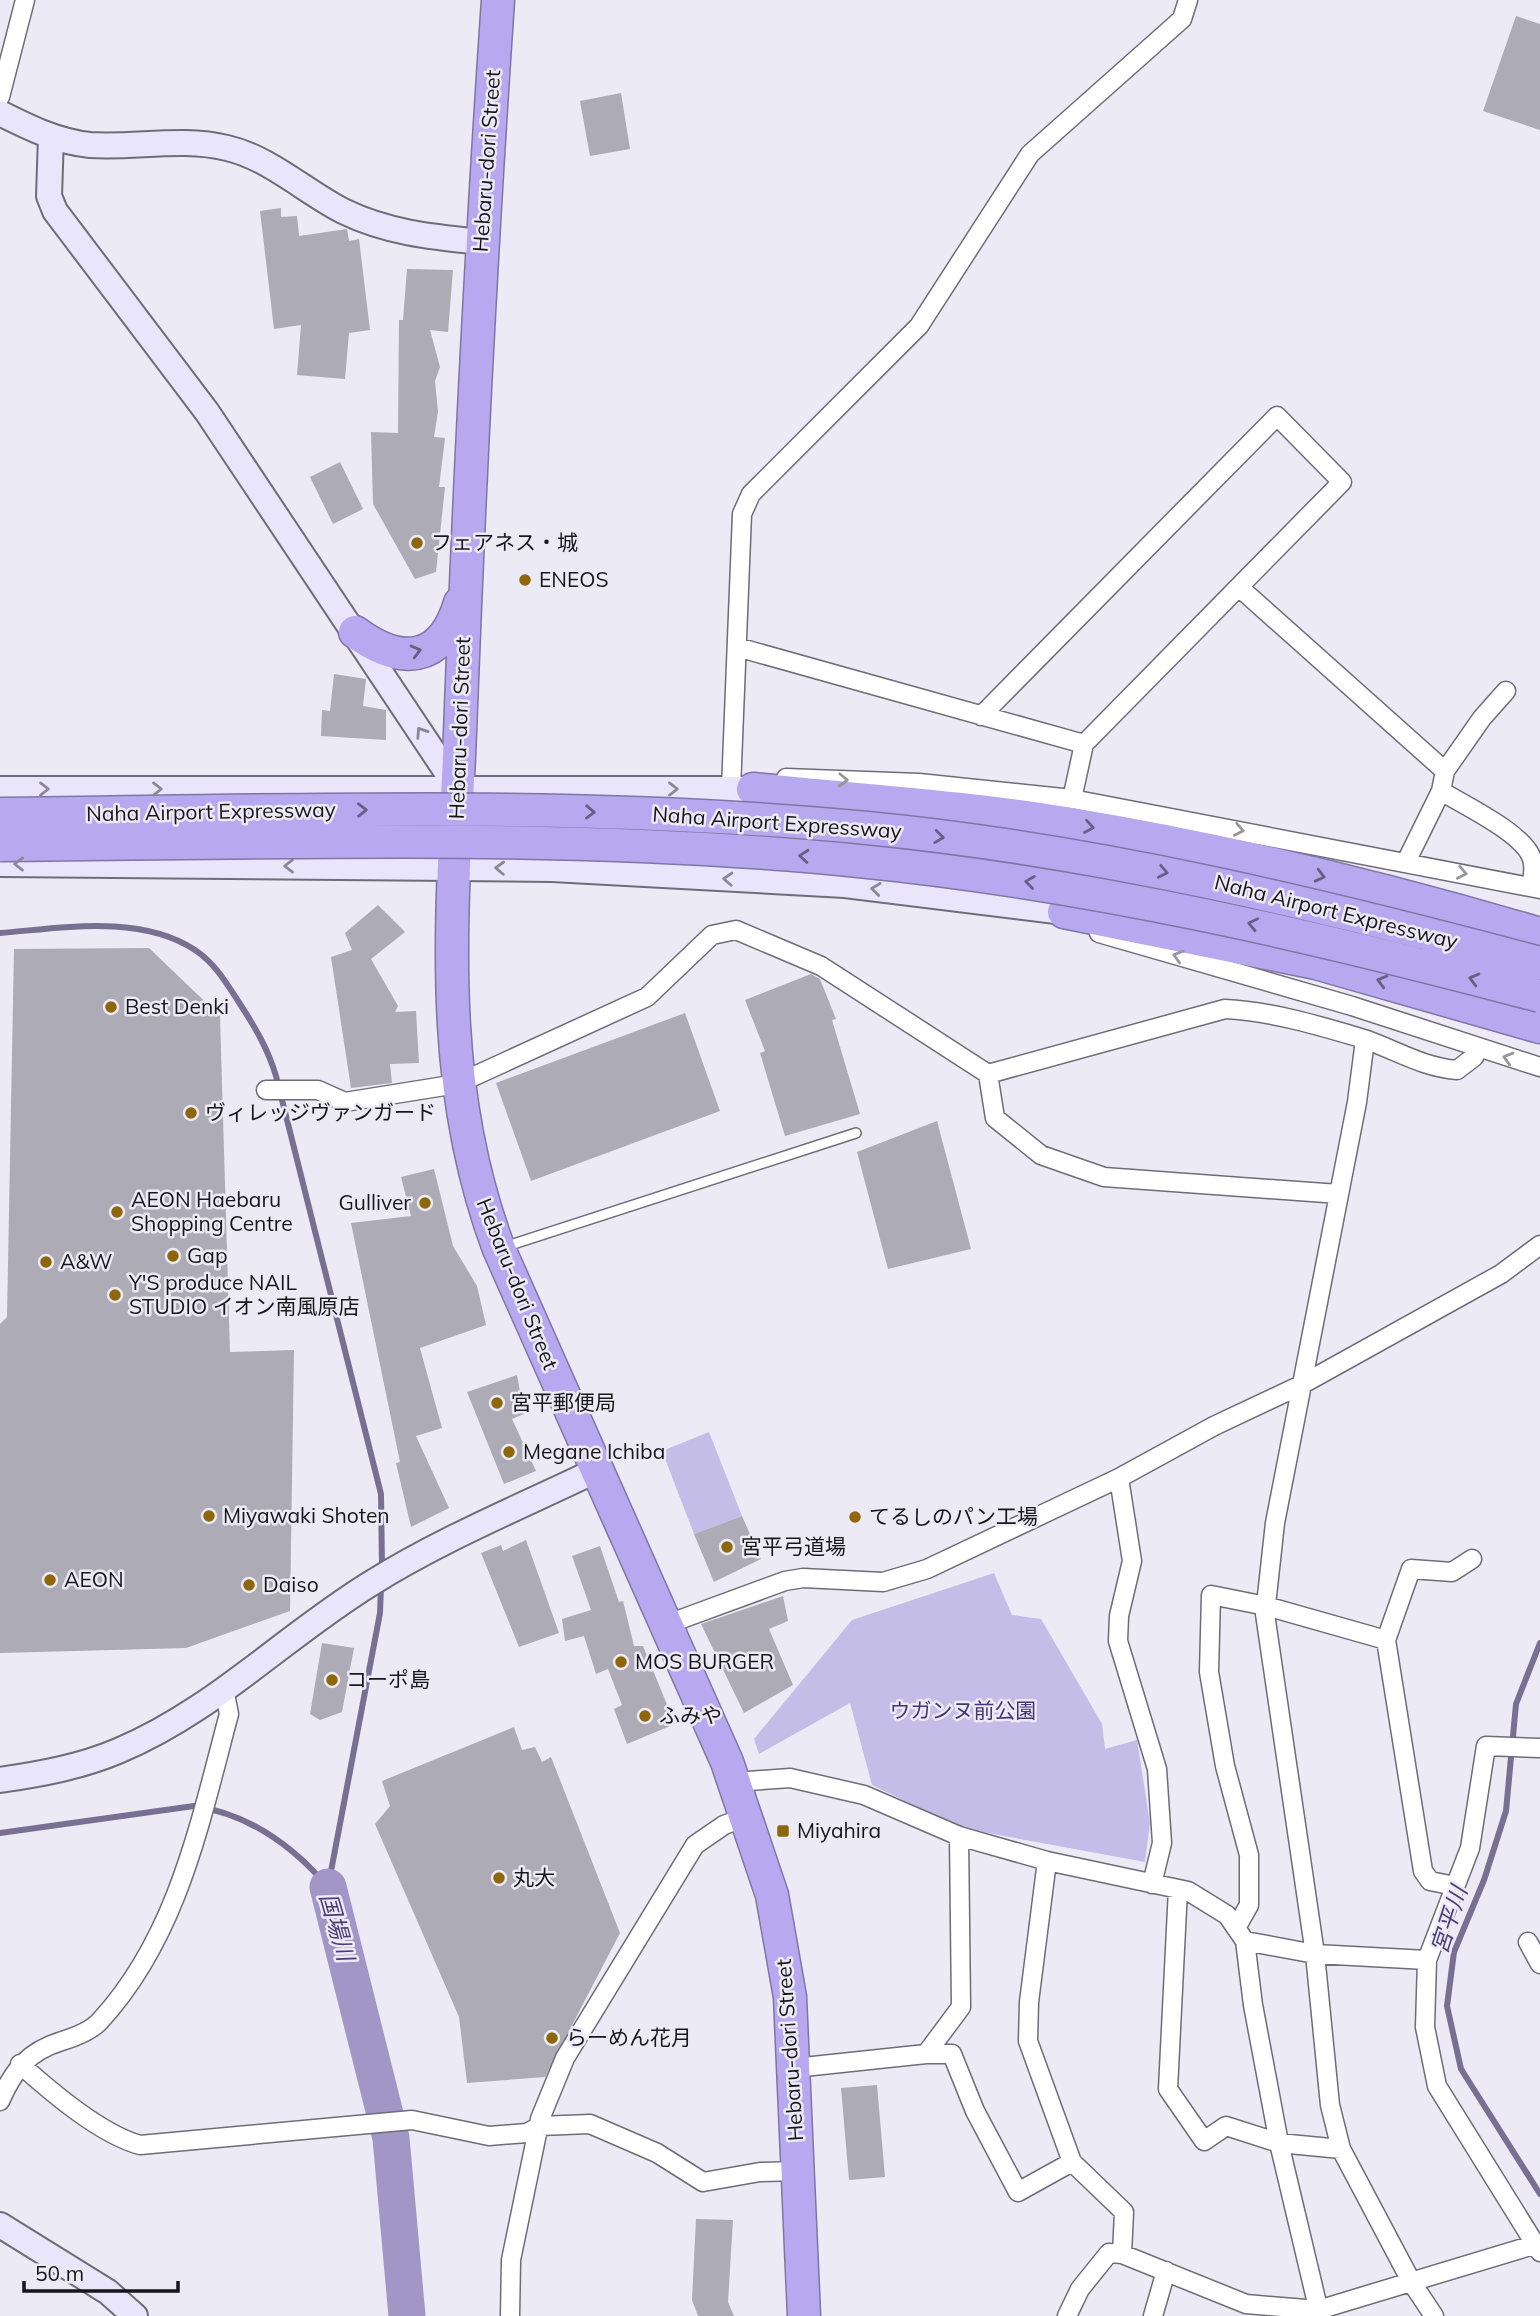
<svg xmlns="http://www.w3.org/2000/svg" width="1540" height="2316" viewBox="0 0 1540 2316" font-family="Mulish,'Noto Sans JP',sans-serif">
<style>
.green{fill:#c4bde8}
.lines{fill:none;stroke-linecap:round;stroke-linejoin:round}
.stream{stroke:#777093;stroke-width:6}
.river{stroke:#a097c7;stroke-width:37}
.building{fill:#acabb6}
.lane-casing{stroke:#6e6d77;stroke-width:12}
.street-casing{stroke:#6e6d77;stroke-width:21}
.secondary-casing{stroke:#6e6d77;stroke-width:28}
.highway-casing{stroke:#7e76a4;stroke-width:35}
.lane{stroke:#fff;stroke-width:9}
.street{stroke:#fff;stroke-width:18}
.secondary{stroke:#e9e5fa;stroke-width:24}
.highway{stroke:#b6a9ef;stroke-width:32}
.highway-bridge-casing{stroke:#7e76a4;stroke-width:35;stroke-linecap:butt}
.highway-bridge{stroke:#b6a9ef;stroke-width:32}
.oneway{stroke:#666084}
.oneway2{stroke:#8a8895}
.oneway3{stroke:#979698}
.poi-dot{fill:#8d670a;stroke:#ebeaf5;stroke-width:2.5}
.labels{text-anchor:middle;stroke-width:5;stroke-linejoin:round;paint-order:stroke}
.street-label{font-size:21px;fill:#17161a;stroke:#ebeaf5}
.poi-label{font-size:21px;fill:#17161a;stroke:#ebeaf5;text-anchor:start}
.park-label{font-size:21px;fill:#463773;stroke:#ebeaf5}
.water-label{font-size:23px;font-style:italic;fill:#4c3d7a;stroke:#ebeaf5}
</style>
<rect width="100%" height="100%" fill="#ebeaf5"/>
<path class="green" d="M709,1432L742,1516L694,1534L662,1451Z
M994,1573L1012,1615L1041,1619L1102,1724L1105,1749L1137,1740L1150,1823L1145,1862L961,1828L872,1785L850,1703L759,1754L754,1739L852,1620Z"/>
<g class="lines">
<path class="stream" d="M0,933C62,928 140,914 195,950C216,964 227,984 240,1004C255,1027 268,1049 276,1076L381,1494L382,1568
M1540,1643L1516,1704L1506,1811L1484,1880L1454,1952L1447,2006L1461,2069L1540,2194
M0,1833L194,1806C249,1814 293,1846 328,1887
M328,1887L380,1613L381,1586"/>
<path class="river" d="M328,1887L391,2138L407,2316"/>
</g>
<path class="building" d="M1516,16L1540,24V130L1483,111Z
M621,93L630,149L590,156L580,101Z
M281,208V217L297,216L299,236L347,229L349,241L359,239L370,330L349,333L345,379L297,375L301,325L274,329L260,211Z
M407,269L453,270L448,332L430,330L440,367L435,381L438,412L434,437L445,438L439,487H445L436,572L415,579L373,504L371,432L398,433L399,320H403Z
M340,462L363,509L333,524L310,477Z
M334,674L366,679L363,706L386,710V740L321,736L322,710L330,711Z
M378,905L405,932L371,959L398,1006L395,1012L416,1011L419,1063L390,1064L392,1083L351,1088L331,957L352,950L345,933Z
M149,948L220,1016L230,1352L294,1350L290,1611L186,1648L0,1653V1324L7,1317L14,949Z
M811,974L820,979L836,1019L832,1020L860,1114L785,1136L760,1053L765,1051L745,1000Z
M685,1013L720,1111L531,1181L496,1083Z
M937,1121L971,1249L888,1269L857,1152Z
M434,1169L453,1246L477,1286L486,1325L420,1348L442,1428L416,1436L449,1508L411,1527L396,1463L400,1462L351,1223L411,1216L401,1177Z
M517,1375L524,1414L512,1419L536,1471L504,1484L467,1392Z
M742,1516L761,1559L714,1582L694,1534Z
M526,1540L559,1633L519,1647L481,1553L501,1545L503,1551Z
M600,1546L619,1602L623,1601L634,1646H643L675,1724L627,1744L614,1709L622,1705L608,1669L596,1674L584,1636L565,1641L562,1619L591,1610L572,1556Z
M783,1596L788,1621L769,1629L793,1685L744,1713L701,1624Z
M322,1643L354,1648L342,1712L320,1720L310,1714Z
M514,1727L522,1750L535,1747L542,1762L551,1757L620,1933L545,2077L467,2083L459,2017L375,1824L390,1806L382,1781Z
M877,2085L885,2177L849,2180L841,2088Z
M696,2219L733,2220L728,2302L734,2316H698L692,2300Z"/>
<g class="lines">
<g class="lane-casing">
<path id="lane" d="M504,1247L856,1133"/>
</g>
<g class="street-casing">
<path id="street" d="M0,97L25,0
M1240,588L1445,771L1441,791L1406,862
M737,647L1084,744L1342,482L1277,416L981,716
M1445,771L1482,718L1506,691
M786,778L919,783L1072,799L1540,889
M731,789L742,514L751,494L919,326L1030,154L1182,19L1188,0
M1441,791C1464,805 1525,834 1532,859C1535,868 1533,877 1531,886
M1072,799L1084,744
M1099,933L1352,1006L1540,1067
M1365,1040L1357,1102L1275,1523L1265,1614L1315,1954L1330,2105L1341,2149L1412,2283L1434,2316
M988,1074L995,1118L1041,1155L1104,1177L1339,1194
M266,1090H318L345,1102L457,1084L647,997L712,935L736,930L821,966L988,1074L1225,1009C1270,1011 1321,1026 1364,1039C1396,1050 1422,1067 1457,1070L1474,1057L1477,1049
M1119,1478L1132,1561L1119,1616L1118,1641L1157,1769L1162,1843L1152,1884
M665,1625L785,1581L803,1578L883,1582L927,1569L1119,1478L1214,1426L1301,1385L1501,1274L1540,1245
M735,1782L790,1778L864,1795L959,1836L1047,1861L1188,1891L1227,1915L1245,1941L1253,2005L1279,2143L1320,2316
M1047,1861L1029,2002L1028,2041L1072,2162L1124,2212L1122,2254
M1455,1886L1430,1881L1423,1871L1386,1640L1411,1569L1452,1572L1472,1559
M1178,1889L1168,2089L1204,2141L1226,2126L1279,2143L1341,2149
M1236,1928L1249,1905V1855L1225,1766L1209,1672L1211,1595L1266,1606L1386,1640
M1245,1941L1315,1954L1427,1960L1470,1848L1486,1746L1540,1748
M1528,1942L1540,1964
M1427,1960L1425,2027L1437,2086L1540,2252
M926,2054H952L975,2111L1018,2192L1072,2162
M20,2064C51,2092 100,2134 140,2145L412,2120L489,2136L527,2133L540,2126L590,2124L657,2153L703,2182L760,2172L798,2171
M794,2068L926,2054L961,2007L959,1836
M0,2101C14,2069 29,2051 62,2041C75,2037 91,2031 100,2021C178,1936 200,1822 229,1714L224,1689
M510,2316L511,2260L540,2119L565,2058L695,1845L724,1825L748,1816
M1067,2316L1080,2289L1109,2253L1122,2254L1246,2304L1318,2310L1540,2243
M1153,2316L1166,2271"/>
</g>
<g class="secondary-casing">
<path id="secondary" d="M0,113C28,127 58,142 90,145C136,148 182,137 227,148C270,158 304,191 343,211C388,233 433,237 482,242
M51,136L49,196L55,211L207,412L458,789
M0,789H753
M0,864L552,869L845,885L1064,912
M0,1780C41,1774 80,1767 118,1751C212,1712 284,1637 370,1584C442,1539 520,1507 597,1470
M0,2225L108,2292L135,2316"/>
</g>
<g class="highway-casing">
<path id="highway" d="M498,0C482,235 470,471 461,706C455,893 431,1069 499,1249L727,1762L772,1895L790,1997L804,2316
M355,632C401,666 442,663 460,603
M753,789C857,800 962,806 1065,823C1225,849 1384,888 1540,934
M1064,912L1316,963L1540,1027"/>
</g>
<use href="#lane" class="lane"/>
<use href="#street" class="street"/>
<use href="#secondary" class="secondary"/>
<use href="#highway" class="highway"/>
<g class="highway-bridge-casing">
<path id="highway-bridge" d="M0,814C289,811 579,800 867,828C1096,850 1318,904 1540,963
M0,845C286,843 574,832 859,861C1091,884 1315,936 1540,996"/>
</g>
<use href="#highway-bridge" class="highway-bridge"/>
</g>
<defs><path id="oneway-chevron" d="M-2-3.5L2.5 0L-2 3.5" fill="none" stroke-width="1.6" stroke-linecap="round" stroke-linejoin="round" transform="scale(1.75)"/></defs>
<g class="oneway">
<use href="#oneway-chevron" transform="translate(416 651) rotate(-15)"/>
<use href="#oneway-chevron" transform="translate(362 810) rotate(-1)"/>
<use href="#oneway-chevron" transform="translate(590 812) rotate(1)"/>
<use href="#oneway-chevron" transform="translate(1089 827) rotate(10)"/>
<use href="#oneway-chevron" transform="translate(939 837) rotate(7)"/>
<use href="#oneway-chevron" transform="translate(804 856) rotate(-175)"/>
<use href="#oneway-chevron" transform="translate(1163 872) rotate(11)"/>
<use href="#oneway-chevron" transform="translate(1320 876) rotate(14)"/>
<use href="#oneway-chevron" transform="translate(1030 882) rotate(-172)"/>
<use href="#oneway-chevron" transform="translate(1253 924) rotate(-167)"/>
<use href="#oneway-chevron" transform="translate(1474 979) rotate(-165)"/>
<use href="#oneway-chevron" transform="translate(1382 981) rotate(-165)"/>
</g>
<g class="oneway2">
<use href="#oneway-chevron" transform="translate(421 732) rotate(-123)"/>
<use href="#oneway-chevron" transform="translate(44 789)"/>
<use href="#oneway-chevron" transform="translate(157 789)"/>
<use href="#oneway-chevron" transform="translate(673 789)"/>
<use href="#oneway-chevron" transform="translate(19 864) rotate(-180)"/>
<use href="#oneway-chevron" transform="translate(289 866) rotate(-180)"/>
<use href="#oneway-chevron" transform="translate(500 868) rotate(-178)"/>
<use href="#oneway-chevron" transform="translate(728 879) rotate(-177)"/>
<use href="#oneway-chevron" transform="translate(876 889) rotate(-173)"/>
</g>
<g class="oneway3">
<use href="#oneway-chevron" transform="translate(843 780) rotate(2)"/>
<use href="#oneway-chevron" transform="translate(1239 830) rotate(11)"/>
<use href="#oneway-chevron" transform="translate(1462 873) rotate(11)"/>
<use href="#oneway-chevron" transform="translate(1178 956) rotate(-164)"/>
<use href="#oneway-chevron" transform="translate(1508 1058) rotate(-164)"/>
</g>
<g class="poi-dot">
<circle cx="417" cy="543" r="7"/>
<circle cx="525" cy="580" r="7"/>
<circle cx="111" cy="1007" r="7"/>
<circle cx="191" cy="1113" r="7"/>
<circle cx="425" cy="1203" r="7"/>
<circle cx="117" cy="1212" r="7"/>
<circle cx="173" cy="1256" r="7"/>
<circle cx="46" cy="1262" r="7"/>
<circle cx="115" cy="1295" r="7"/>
<circle cx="497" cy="1403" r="7"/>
<circle cx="509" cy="1452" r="7"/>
<circle cx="209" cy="1516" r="7"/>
<circle cx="855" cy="1517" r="7"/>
<circle cx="727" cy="1547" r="7"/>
<circle cx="50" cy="1580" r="7"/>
<circle cx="249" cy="1585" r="7"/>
<circle cx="621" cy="1662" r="7"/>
<circle cx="332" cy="1680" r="7"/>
<circle cx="645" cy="1716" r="7"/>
<rect x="776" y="1824" width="14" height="14" rx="3.5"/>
<circle cx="499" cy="1878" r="7"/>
<circle cx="552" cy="2038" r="7"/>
</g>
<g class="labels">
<g class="street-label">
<text transform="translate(487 161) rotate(-86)" y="7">Hebaru-dori Street</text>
<text transform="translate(460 728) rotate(-88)" y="7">Hebaru-dori Street</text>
<text transform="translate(211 812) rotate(-1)" y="7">Naha Airport Expressway</text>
<text transform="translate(777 823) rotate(4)" y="7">Naha Airport Expressway</text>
<text transform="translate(1336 912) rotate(14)" y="7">Naha Airport Expressway</text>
<text transform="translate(517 1284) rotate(68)" y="7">Hebaru-dori Street</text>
<text transform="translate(790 2050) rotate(-94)" y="7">Hebaru-dori Street</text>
</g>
<g class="poi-label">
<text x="431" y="550">フェアネス・城</text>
<text x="539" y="587">ENEOS</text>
<text x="125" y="1014">Best Denki</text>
<text x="205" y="1120">ヴィレッジヴァンガード</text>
<text x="131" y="1207">AEON Haebaru<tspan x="131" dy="24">Shopping Centre</tspan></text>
<text x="411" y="1210" text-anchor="end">Gulliver</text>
<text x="187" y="1263">Gap</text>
<text x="60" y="1269">A&amp;W</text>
<text x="129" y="1290">Y'S produce NAIL<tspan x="129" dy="24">STUDIO イオン南風原店</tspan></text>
<text x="511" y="1410">宮平郵便局</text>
<text x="523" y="1459">Megane Ichiba</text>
<text x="223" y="1523">Miyawaki Shoten</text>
<text x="869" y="1524">てるしのパン工場</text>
<text x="741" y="1554">宮平弓道場</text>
<text x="64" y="1587">AEON</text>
<text x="263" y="1592">Daiso</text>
<text x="635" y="1669">MOS BURGER</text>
<text x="346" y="1687">コーポ島</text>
<text x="659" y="1723">ふみや</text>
<text x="797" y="1838">Miyahira</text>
<text x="513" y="1885">丸大</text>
<text x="566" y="2045">らーめん花月</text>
</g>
<g class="park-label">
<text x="963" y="1718">ウガンヌ前公園</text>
</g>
<g class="water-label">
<text transform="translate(1449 1920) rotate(-72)" y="8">宮平川</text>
<text transform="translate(337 1927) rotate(74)" y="8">国場川</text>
</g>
</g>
<path d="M24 2281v10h154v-10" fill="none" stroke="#17161a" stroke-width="3.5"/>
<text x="35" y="2281" font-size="21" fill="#17161a" stroke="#ebeaf5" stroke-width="5" paint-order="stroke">50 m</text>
</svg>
